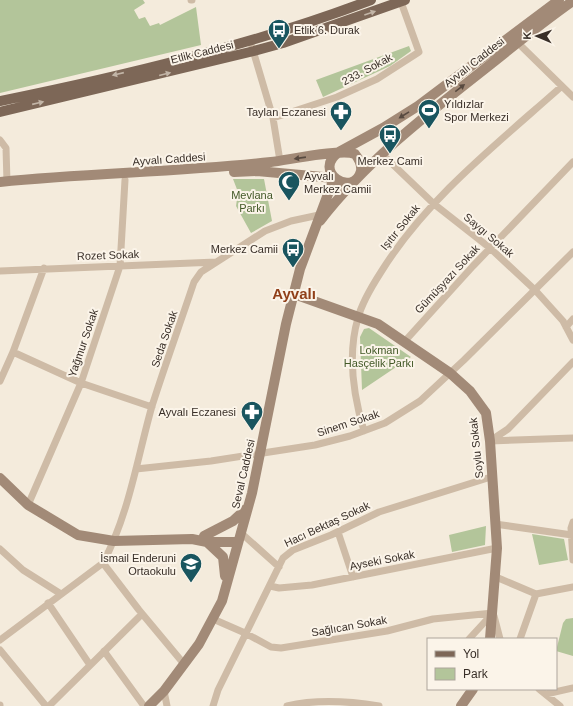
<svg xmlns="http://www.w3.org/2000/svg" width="573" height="706" viewBox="0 0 573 706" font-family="Helvetica,sans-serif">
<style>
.green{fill:#b3c59a}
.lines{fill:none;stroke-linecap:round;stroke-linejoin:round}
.street{stroke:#cebba6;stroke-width:7}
.secondary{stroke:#a28a77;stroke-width:10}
.primary{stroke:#7d6757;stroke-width:10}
.oneway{fill:#c2b5a7}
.oneway2{fill:#584a40}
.labels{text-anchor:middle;stroke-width:4;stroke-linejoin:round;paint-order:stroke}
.poi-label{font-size:11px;fill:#392f28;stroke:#fbf4e9;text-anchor:end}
.street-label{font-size:11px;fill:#392f28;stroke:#fbf4e9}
.park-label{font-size:11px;fill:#445a29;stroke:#fbf4e9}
.district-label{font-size:15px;font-weight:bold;fill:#903f19;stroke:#fbf4e9}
</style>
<rect width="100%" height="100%" fill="#f4ebdc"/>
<path class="green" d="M0,0H143L145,3L134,10L139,19L145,17L150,26L159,23L160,25L196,7L201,45L0,93Z
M409,46L411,51L390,66L323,97L316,80Z
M233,179H264L272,221L251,233L236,206L238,192Z
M369,328L411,357L362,390L360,337L364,329Z
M486,526L485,545L452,552L449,535Z
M532,534L564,539L568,560L539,565Z
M573,618V656L556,651L563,623L566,619Z"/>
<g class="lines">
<path class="street" d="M191,0H192
M518,43L573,97
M252,47L273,118L280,161
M273,118L337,97L377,79L419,52L401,2
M0,140L6,148L7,182
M382,154L434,204L490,248L535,290L563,321L573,340
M0,271L216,262
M566,327L573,319
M405,341L473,266L573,162
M13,352L81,383L152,407
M0,381L13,352L44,268
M364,431C353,394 347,355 358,318C362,302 372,286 381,272C427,198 498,143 562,86
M490,441L508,429L573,362
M490,441L573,438
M136,469L211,461L315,445L350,436L385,423L420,401L464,360L573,252
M28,505L81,383L120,266L125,180
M573,522L571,528L573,560
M495,524L572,535
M240,532L279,567
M338,532L353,577
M0,549L23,570L61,594
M496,577L536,594L573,587
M270,586L279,588L312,585L497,548
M48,603L90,665
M494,616L500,639
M213,619L245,633L271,647L281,648L387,631L433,619L493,613
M469,639L493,613
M520,639L536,594
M0,640L103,563
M0,650L46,706
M104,651L144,706
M184,664L139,610L103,563C129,514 137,459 152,406C165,365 180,324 194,282L201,272L265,231L291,221L319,215
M539,689L560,706
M164,691L167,706
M546,694L573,688
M0,705V706
M49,706L142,614
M213,706L218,690L283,558L293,550L331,535L379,512L491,477
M287,706C317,699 348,701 379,706"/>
<path class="secondary" d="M234,172L257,171L334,178
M0,182C90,173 181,172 271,162C288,160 342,148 355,154C359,159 362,164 361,171C353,199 311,171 339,152L383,128L418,106L559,0
M320,221C364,164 421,119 477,75C509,50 540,24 573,1
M294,294L378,324L450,373L470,391L486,413L490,441L497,548L490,639
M0,478L28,505L78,535L114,541L192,539L207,542H237
M204,536L233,521L246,509
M207,542L223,557L225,576
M149,706L164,691L199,644L222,601L252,493L286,324L300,269L334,178
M461,706L473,689"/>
<path class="primary" d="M0,101C123,76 253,45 371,0
M0,112L254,51L283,43L405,0"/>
</g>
<defs><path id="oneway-solid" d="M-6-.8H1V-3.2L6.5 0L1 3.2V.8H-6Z"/></defs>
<g class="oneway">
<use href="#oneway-solid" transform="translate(370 13) rotate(-19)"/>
<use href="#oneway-solid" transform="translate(118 74) rotate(167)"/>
<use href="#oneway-solid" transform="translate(165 74) rotate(-14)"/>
<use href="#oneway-solid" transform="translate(38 103) rotate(-13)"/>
</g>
<g class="oneway2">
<use href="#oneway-solid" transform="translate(460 88) rotate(-38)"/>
<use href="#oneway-solid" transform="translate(404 115) rotate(148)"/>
<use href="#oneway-solid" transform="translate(300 158) rotate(172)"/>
</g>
<defs>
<g id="bus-pin" transform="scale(1.15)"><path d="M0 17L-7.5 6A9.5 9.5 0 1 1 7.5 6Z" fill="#19555f" stroke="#fbf4e9"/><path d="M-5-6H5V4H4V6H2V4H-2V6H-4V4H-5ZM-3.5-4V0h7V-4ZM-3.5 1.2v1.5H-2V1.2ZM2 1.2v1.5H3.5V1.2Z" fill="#fff"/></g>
<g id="stadium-pin" transform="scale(1.15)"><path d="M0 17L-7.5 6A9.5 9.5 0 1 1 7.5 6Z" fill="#19555f" stroke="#fbf4e9"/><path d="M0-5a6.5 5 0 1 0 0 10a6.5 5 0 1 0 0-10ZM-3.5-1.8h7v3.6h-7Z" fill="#fff"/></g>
<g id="pharmacy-pin" transform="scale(1.15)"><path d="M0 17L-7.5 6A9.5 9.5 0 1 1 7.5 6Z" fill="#19555f" stroke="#fbf4e9"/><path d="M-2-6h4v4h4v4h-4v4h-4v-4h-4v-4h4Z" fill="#fff"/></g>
<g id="mosque-pin" transform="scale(1.15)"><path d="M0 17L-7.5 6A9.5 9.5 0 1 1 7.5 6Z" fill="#19555f" stroke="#fbf4e9"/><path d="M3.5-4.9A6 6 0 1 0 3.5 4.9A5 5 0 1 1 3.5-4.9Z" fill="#fff"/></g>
<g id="school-pin" transform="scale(1.15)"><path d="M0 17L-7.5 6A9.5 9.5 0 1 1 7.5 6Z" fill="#19555f" stroke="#fbf4e9"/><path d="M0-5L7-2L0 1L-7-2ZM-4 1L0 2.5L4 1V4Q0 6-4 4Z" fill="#fff"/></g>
</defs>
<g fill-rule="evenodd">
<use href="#bus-pin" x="279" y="30"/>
<use href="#stadium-pin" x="429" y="110"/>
<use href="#pharmacy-pin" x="341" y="112"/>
<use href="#bus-pin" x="390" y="135"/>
<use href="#mosque-pin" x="289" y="182"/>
<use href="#bus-pin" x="293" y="249"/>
<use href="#pharmacy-pin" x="252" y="412"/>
<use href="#school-pin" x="191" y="564"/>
</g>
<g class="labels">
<g class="poi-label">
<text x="294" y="34" text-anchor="start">Etlik 6. Durak</text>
<text x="444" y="108" text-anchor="start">Yıldızlar<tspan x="444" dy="13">Spor Merkezi</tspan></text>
<text x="326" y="116">Taylan Eczanesi</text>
<text x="390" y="165" text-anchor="middle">Merkez Cami</text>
<text x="304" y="180" text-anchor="start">Ayvalı<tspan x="304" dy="13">Merkez Camii</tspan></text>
<text x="278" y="253">Merkez Camii</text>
<text x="236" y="416">Ayvalı Eczanesi</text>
<text x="176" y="562">İsmail Enderuni<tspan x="176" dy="13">Ortaokulu</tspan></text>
</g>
<g class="street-label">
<text transform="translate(202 52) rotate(-14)" y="4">Etlik Caddesi</text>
<text transform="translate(474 62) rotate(-38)" y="4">Ayvalı Caddesi</text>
<text transform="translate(367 69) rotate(-28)" y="4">233. Sokak</text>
<text transform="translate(169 159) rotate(-4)" y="4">Ayvalı Caddesi</text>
<text transform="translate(400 227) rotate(-51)" y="4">Işıtır Sokak</text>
<text transform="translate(489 235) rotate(40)" y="4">Saygı Sokak</text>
<text transform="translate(108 255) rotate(-2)" y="4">Rozet Sokak</text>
<text transform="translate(447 279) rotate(-47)" y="4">Gümüşyazı Sokak</text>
<text transform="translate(164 339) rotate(-71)" y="4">Seda Sokak</text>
<text transform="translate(83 343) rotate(-71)" y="4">Yağmur Sokak</text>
<text transform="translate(348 423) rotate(-18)" y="4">Sinem Sokak</text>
<text transform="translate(476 448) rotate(-96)" y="4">Soylu Sokak</text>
<text transform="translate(243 474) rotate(-77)" y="4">Seval Caddesi</text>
<text transform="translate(327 524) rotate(-25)" y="4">Hacı Bektaş Sokak</text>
<text transform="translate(382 560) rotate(-11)" y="4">Ayseki Sokak</text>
<text transform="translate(349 626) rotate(-10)" y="4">Sağlıcan Sokak</text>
</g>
<g class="park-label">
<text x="252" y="199">Mevlana<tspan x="252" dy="13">Parkı</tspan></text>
<text x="379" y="354">Lokman<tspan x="379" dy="13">Hasçelik Parkı</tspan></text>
</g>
<g class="district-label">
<text x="294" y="299">Ayvalı</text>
</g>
</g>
<rect x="427" y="638" width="130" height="52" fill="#fbf4e9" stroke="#ada59c"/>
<rect x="435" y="651" width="20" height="6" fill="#7d6757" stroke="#ada59c"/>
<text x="463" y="658" font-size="12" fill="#392f28">Yol</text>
<rect x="435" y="668" width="20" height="12" fill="#b3c59a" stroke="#ada59c"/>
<text x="463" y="678" font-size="12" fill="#392f28">Park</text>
<g transform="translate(537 36) rotate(272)" stroke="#fbf4e9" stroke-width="3" paint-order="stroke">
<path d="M0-3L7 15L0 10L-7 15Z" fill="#392f28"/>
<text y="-6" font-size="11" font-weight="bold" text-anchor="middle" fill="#392f28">K</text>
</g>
</svg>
